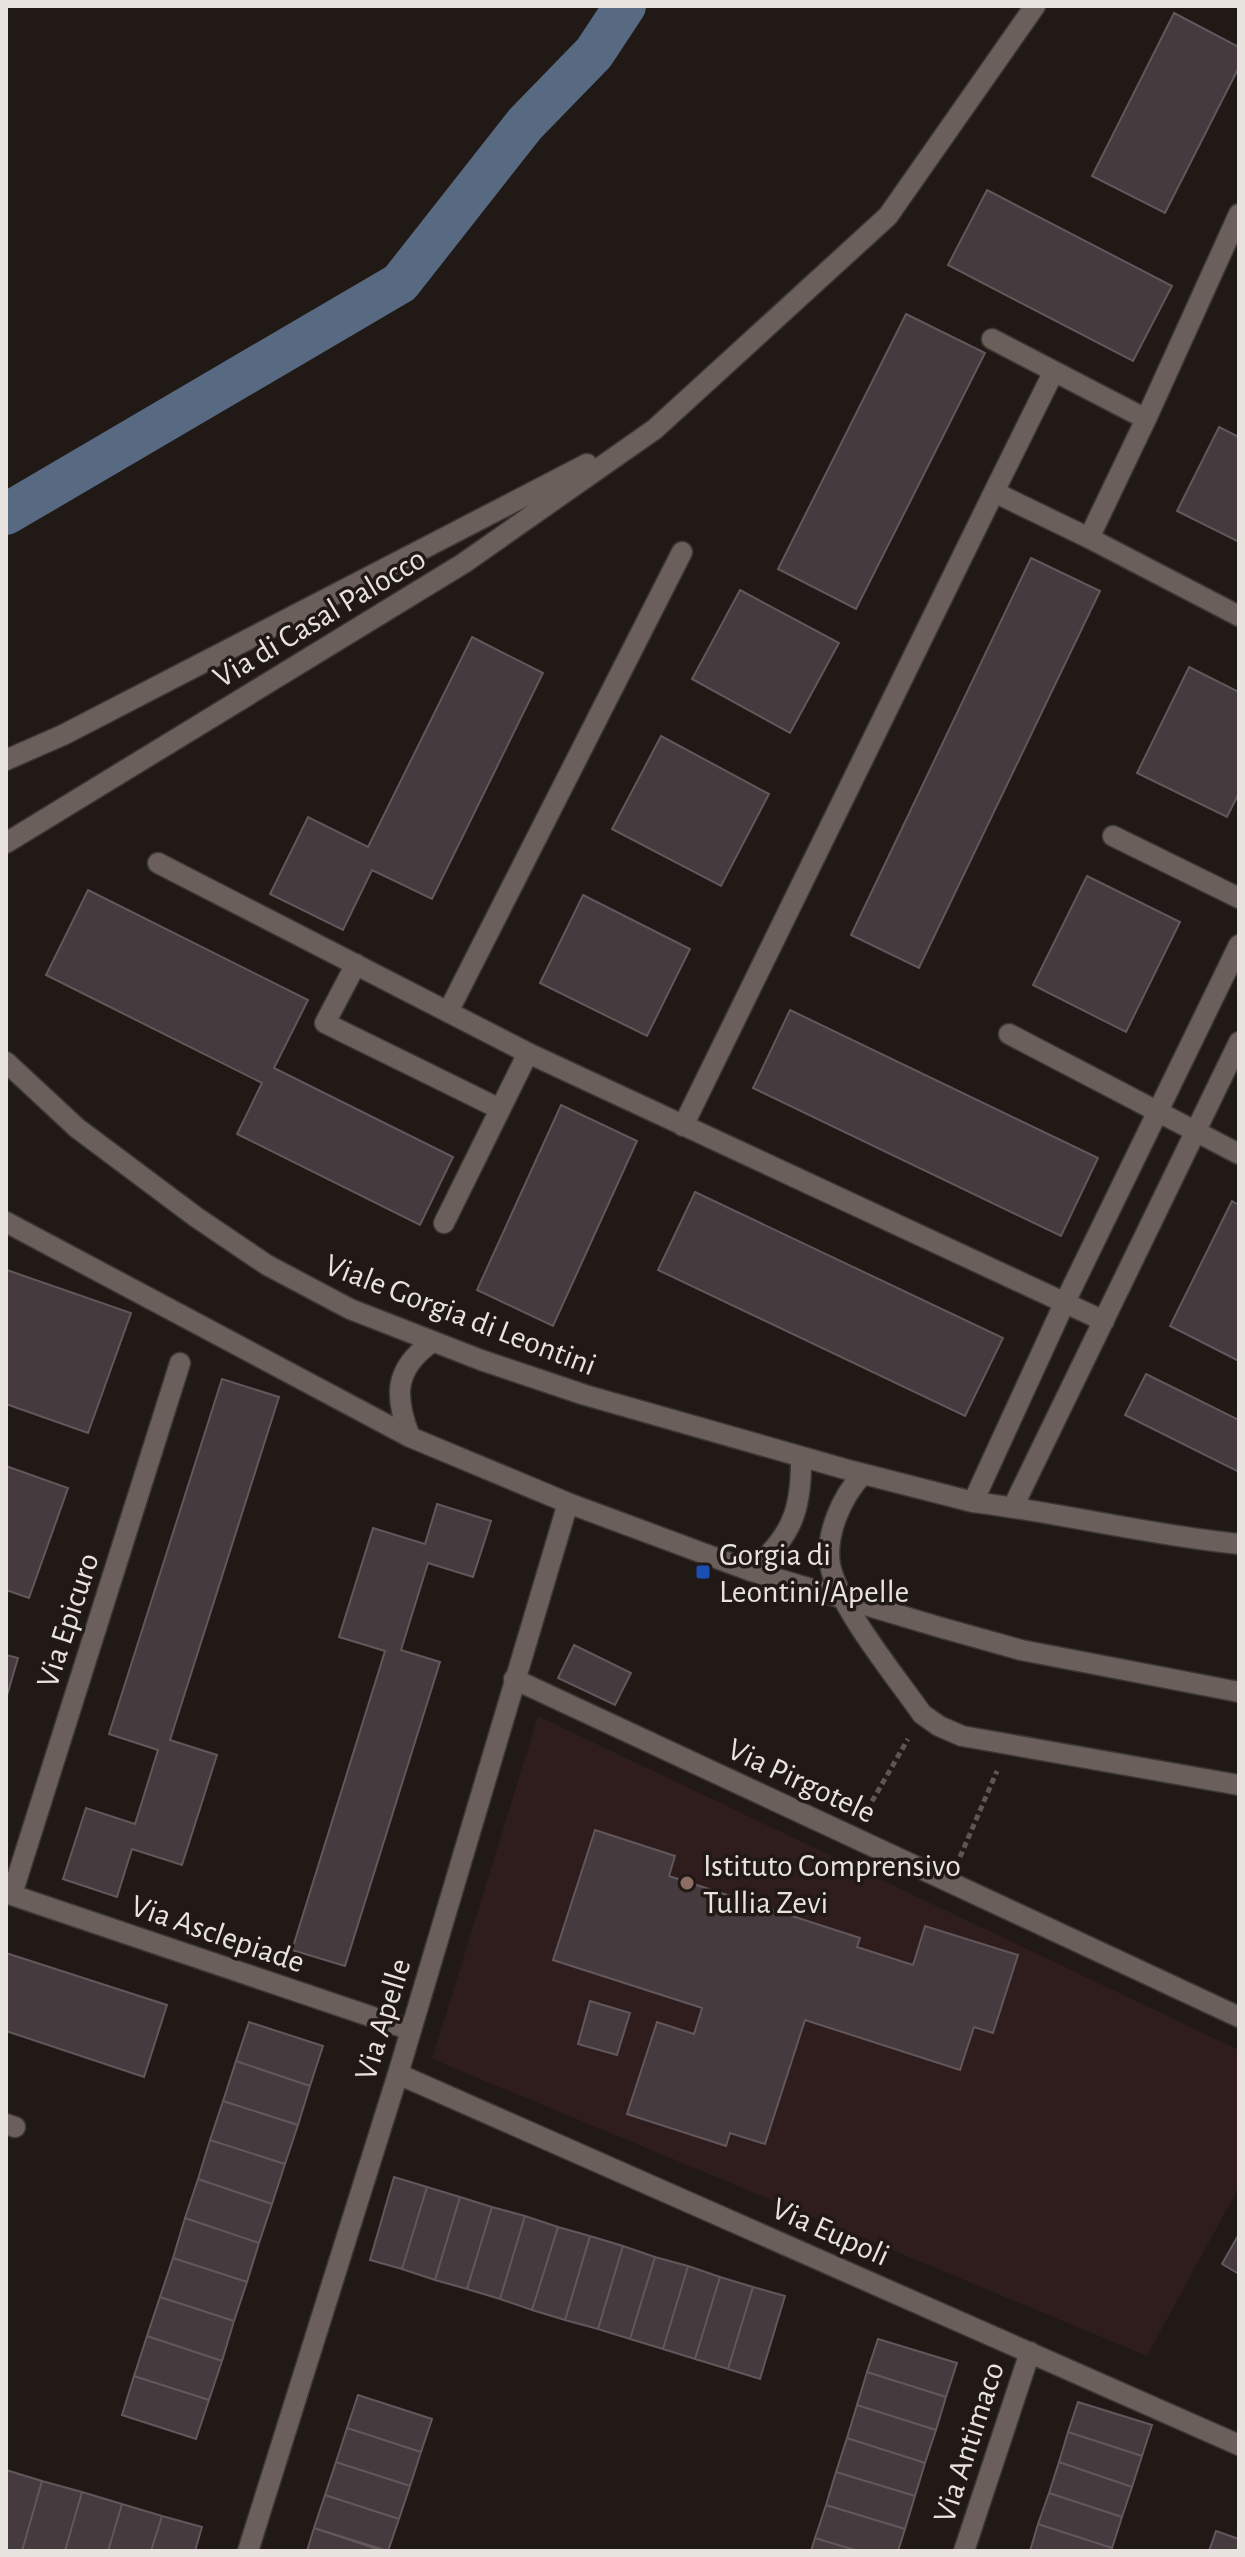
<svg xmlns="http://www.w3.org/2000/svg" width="1245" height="2557" viewBox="0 0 1245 2557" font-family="'Alegreya Sans',sans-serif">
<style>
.education{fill:#2f1c1d}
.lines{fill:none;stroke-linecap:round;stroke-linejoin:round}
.canal{stroke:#586a82;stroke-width:42}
.building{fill:#453b3f;stroke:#62575c;stroke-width:2}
.minor-casing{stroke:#3c3634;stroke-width:23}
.path{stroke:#5d5652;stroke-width:5;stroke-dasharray:6 4;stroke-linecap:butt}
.minor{stroke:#6a5f5a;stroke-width:20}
.transit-dot{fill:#1a4fb4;stroke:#211915;stroke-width:3}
.education-dot{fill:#8d6e63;stroke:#211915;stroke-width:3}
.labels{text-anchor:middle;stroke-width:7;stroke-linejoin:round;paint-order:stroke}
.street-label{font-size:32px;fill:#e9e3e0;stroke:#211915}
.poi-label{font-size:32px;fill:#e9e3e0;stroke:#211915;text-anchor:start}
</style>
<rect width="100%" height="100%" fill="#211915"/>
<path class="education" d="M538,1716L1239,2050V2187L1147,2356L432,2059Z"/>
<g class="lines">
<path class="canal" d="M6,514L400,283L525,124L594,53L625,6"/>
</g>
<path class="building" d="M1174,13L1239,47V67L1165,213L1092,176Z
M987,190L1172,286L1133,361L948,265Z
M906,314L985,353L856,609L778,569Z
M1219,427L1239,437V542L1177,511Z
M1031,558L1100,591L919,968L851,935Z
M740,590L839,643L790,733L692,679Z
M472,637L543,673L432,899L372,870L343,930L270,894L308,817L368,847Z
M1189,667L1239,692V793L1227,817L1137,773Z
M661,736L769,794L721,886L612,829Z
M1087,876L1180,922L1126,1032L1033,985Z
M88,890L308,1000L274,1068L453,1157L420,1225L237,1134L262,1083L46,975Z
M583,895L690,949L647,1036L540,983Z
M790,1010L1098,1158L1061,1236L753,1088Z
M561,1105L637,1141L553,1326L477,1290Z
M695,1192L1003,1338L965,1416L658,1270Z
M1232,1201L1239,1205V1361L1170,1326Z
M7,1270L131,1313L88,1433L6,1404Z
M1146,1374L1239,1420V1472L1125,1415Z
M222,1379L279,1397L170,1740L217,1755L182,1865L132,1849L117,1897L63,1879L86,1808L135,1824L158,1750L109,1734Z
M6,1466L68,1488L29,1598L6,1590Z
M437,1504L491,1521L473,1577L428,1563L401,1650L440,1662L345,1966L292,1950L385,1651L339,1637L373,1528L425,1544Z
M574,1645L631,1673L615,1705L558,1678Z
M6,1655L18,1658L6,1699Z
M595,1830L675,1856L669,1876L860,1938L857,1947L913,1965L925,1926L1018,1955L993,2033L974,2027L960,2070L805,2020L765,2144L730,2133L726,2146L627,2114L657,2022L694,2034L702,2008L553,1960Z
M6,1953L167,2005L144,2077L6,2031Z
M590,2001L630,2013L617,2055L578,2044Z
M249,2022L323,2046L310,2086L236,2061Z
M236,2061L310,2086L298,2125L223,2101Z
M223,2101L298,2125L285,2164L210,2140Z
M210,2140L285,2164L272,2204L198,2179Z
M394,2177L427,2187L402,2269L370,2260Z
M198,2179L272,2204L259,2243L185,2218Z
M427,2187L460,2197L435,2280L402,2269Z
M460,2197L492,2207L467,2289L435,2280Z
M492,2207L525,2216L500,2299L467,2289Z
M525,2216L558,2227L532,2310L500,2299Z
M185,2218L259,2243L247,2282L173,2258Z
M558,2227L590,2236L565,2320L532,2310Z
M1239,2234V2274L1222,2264Z
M590,2236L623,2246L598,2329L565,2320Z
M623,2246L655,2257L630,2339L598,2329Z
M655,2257L688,2266L663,2349L630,2339Z
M173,2258L247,2282L234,2321L160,2297Z
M688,2266L720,2277L695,2359L663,2349Z
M720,2277L753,2287L728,2369L695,2359Z
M753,2287L785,2296L760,2379L728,2369Z
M160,2297L234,2321L222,2361L147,2336Z
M147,2336L222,2361L209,2400L134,2376Z
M878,2339L957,2363L946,2397L867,2372Z
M867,2372L946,2397L936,2430L857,2405Z
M134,2376L209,2400L196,2439L122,2415Z
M358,2395L432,2419L421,2452L347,2428Z
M1078,2402L1152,2425L1142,2456L1068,2432Z
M857,2405L936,2430L925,2463L847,2438Z
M347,2428L421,2452L410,2486L336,2462Z
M1068,2432L1142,2456L1132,2487L1059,2462Z
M847,2438L925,2463L915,2496L836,2472Z
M336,2462L410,2486L399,2519L325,2495Z
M1059,2462L1132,2487L1122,2517L1049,2493Z
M6,2470L42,2481L22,2551H6Z
M836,2472L915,2496L905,2529L826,2505Z
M42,2481L82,2492L65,2551H22Z
M82,2492L122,2504L108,2551H65Z
M1049,2493L1122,2517L1112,2548L1038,2524Z
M325,2495L399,2519L388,2551L314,2528Z
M122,2504L162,2516L151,2551H108Z
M826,2505L905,2529L898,2551H858L815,2538Z
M162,2516L202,2527L195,2551H151Z
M1038,2524L1112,2548L1111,2551H1030Z
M314,2528L383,2551H307Z
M1216,2531L1239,2539V2551H1209Z
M815,2538L858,2551H811Z"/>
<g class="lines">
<g class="minor-casing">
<path id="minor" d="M992,339L1146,419L1089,538L994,492L1053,373
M1146,419L1239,214
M1089,538L1239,616
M6,760L63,735L587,464
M1113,836L1239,898
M6,843L464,563L655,429L888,216L1035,6
M158,863L528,1053L1104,1321
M356,964L325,1023L500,1109
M448,1012L682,552
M1009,1034L1239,1154
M6,1062L77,1128L196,1217L267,1265L350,1309L481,1360L585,1395L852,1471L973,1502C1062,1513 1149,1535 1239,1544
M683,1126L994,492
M6,1222L410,1437L568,1503L751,1571L939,1627L1021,1650L1239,1692
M444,1223L528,1053
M410,1437C394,1396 394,1369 432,1342
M863,1474C842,1496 825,1534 830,1565C838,1606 897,1678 922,1714L939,1726L962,1736L1239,1785
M973,1502L1064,1304L1239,945
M1013,1507L1239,1042
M751,1571C792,1537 802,1509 801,1457
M514,1679L1239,2017
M6,1893L411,2030
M12,1894L180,1363
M398,2074L1239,2445
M6,2124L15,2127
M248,2551L398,2074L568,1503
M964,2551L1030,2352"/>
</g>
<path class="path" d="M867,1810L908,1739
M960,1857L997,1771"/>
<use href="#minor" class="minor"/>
</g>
<rect class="transit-dot" x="695" y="1564" width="16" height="16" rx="4"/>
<circle class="education-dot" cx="687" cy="1883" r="8"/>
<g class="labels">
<g class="street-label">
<text transform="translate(319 617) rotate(-31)" y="11">Via di Casal Palocco</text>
<text transform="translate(461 1314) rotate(21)" y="11">Viale Gorgia di Leontini</text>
<text transform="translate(67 1620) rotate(-72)" y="11">Via Epicuro</text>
<text transform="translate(802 1780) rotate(25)" y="11">Via Pirgotele</text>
<text transform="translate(218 1933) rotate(19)" y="11">Via Asclepiade</text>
<text transform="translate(382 2019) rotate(-73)" y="11">Via Apelle</text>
<text transform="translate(831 2231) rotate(24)" y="11">Via Eupoli</text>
<text transform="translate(968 2442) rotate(-72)" y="11">Via Antimaco</text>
</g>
<g class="poi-label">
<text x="719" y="1565">Gorgia di<tspan x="719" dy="37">Leontini/Apelle</tspan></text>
<text x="703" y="1876">Istituto Comprensivo<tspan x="703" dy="37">Tullia Zevi</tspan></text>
</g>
</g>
<rect width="1245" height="2557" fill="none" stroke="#e9e3e0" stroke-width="16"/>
</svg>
